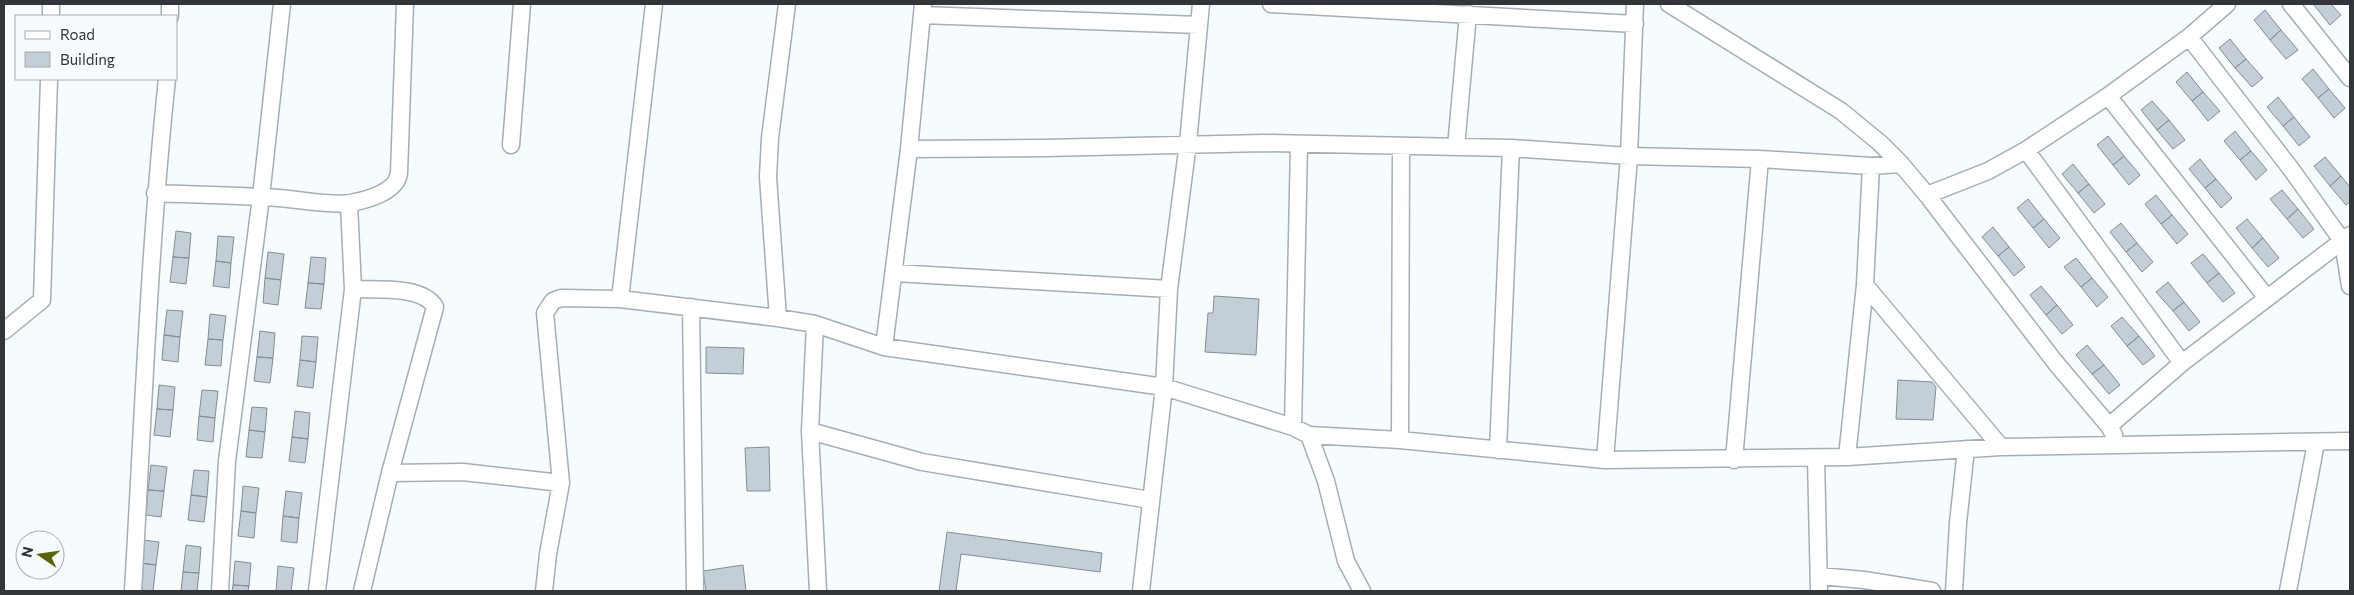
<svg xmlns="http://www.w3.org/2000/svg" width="2354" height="595" viewBox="0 0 2354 595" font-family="Commissioner,sans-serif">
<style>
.building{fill:#c3ced6;stroke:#838d95}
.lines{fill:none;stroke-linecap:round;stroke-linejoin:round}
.minor-casing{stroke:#a4aeb6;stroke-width:19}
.minor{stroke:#fff;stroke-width:16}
</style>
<rect width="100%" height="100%" fill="#f6fbfe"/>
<path class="building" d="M2316,4H2331L2341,15L2330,25L2314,5Z
M2265,10L2281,30L2270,40L2254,20Z
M2281,30L2298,50L2286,59L2270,40Z
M2230,39L2246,59L2235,68L2219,48Z
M2246,59L2263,78L2252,87L2235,68Z
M2313,69L2329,89L2318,98L2302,79Z
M2187,72L2203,92L2192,101L2176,82Z
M2329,89L2345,108L2334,118L2318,98Z
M2203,92L2220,111L2208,121L2192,101Z
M2278,97L2294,117L2283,126L2267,107Z
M2152,101L2169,120L2157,130L2141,110Z
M2294,117L2310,137L2299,146L2283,126Z
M2169,120L2185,140L2173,149L2157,130Z
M2235,131L2251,151L2240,160L2224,141Z
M2108,136L2124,156L2113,165L2097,145Z
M2251,151L2267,170L2256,180L2240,160Z
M2124,156L2140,175L2129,185L2113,165Z
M2325,157L2341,176L2330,186L2314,166Z
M2200,159L2216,179L2205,188L2189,169Z
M2073,164L2089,184L2078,193L2062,174Z
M2341,176L2350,187V202L2346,205L2330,186Z
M2216,179L2232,198L2221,208L2205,188Z
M2089,184L2105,204L2094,213L2078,193Z
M2282,190L2298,209L2287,219L2270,199Z
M2156,195L2172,215L2161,224L2145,204Z
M2028,199L2044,219L2033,228L2017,208Z
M2298,209L2314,229L2303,238L2287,219Z
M2172,215L2188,234L2177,244L2161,224Z
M2044,219L2060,238L2049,248L2033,228Z
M2247,219L2263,238L2252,248L2236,228Z
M2121,223L2137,243L2126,252L2110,232Z
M1993,227L2009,247L1998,256L1982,237Z
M176,231L191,233L189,258L173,257Z
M218,236L234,237L231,263L216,261Z
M2263,238L2279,258L2268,267L2252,248Z
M2137,243L2153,262L2142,272L2126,252Z
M2009,247L2025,267L2014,276L1998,256Z
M268,252L284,254L281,280L265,278Z
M2203,254L2219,273L2207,283L2191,263Z
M173,257L189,258L186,284L170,282Z
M311,257L326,258L324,284L308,283Z
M2076,258L2092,278L2081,287L2064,267Z
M216,261L231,263L229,288L213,286Z
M2219,273L2235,293L2223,302L2207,283Z
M265,278L281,280L278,305L263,303Z
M2092,278L2108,297L2097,307L2081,287Z
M2168,282L2184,302L2173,311L2156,292Z
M308,283L324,284L321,309L305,308Z
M2041,286L2057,305L2046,315L2030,295Z
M1214,296L1259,299L1256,355L1205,352L1208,313H1213Z
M2184,302L2200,322L2189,331L2173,311Z
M2057,305L2073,325L2062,334L2046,315Z
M167,310L183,311L180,337L164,335Z
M210,314L226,316L223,340L208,339Z
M2122,317L2139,336L2127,346L2111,326Z
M260,331L275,333L273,358L257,357Z
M164,335L180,337L178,362L162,360Z
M302,336L318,337L316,362L300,360Z
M2139,336L2155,356L2143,365L2127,346Z
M208,339L223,340L221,366L205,365Z
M2087,345L2104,365L2092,374L2076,355Z
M706,347L744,348L743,374L706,373Z
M257,357L273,358L270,383L254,381Z
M300,360L316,362L313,388L297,386Z
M2104,365L2120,385L2109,394L2092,374Z
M1898,380L1932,382L1936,387L1933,420L1896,419Z
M159,385L175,387L173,410L157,409Z
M202,390L218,391L215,418L199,416Z
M252,407L267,408L265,432L249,430Z
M157,409L173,410L170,437L154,435Z
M295,411L310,413L308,439L292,437Z
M199,416L215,418L213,442L197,440Z
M249,430L265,432L262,458L246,457Z
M292,437L308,439L305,463L289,461Z
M769,447L770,491H747L745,448Z
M151,465L167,467L164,491L148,490Z
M194,470L209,471L207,497L191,495Z
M243,486L259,488L256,513L241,511Z
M148,490L164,491L161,517L146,515Z
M286,491L302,493L299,518L283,516Z
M191,495L207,497L204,522L188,520Z
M241,511L256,513L254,538L238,536Z
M283,516L299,518L297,543L281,541Z
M947,532L1102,553L1100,572L961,554L956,591H939Z
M143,540L159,542L156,565L140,563Z
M186,545L201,547L199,573L183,572Z
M235,561L251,563L249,586L233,585Z
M140,563L156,565L153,591L138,590Z
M743,565L746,591H706L703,571Z
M278,566L294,568L291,591H276Z
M183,572L199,573L197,591H181Z
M233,585L249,586L248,591H232Z"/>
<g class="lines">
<g class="minor-casing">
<path id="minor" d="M1271,4L1635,24
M1669,4L1841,111L1880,143L1901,164L1927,195L2055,362L2109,426
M2291,4L2350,78
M922,15L1199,25
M51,16V4
M170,16V4
M2189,37L2291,169L2343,242L2350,286
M2108,96L2267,298
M511,145L522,4
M1456,147L1468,14
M909,149L1045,148L1264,143L1511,148L1629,156L1760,159L1871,166L1901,164
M2026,150L2182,363
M155,193C196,195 237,195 278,198C296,199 333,206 350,203C367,200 397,192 399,173L405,4
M1927,195L1988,171L2026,150L2108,96L2189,37L2227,4
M895,273L1169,289
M1865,285L2001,447
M353,289C375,290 423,285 435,307L390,473L362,591
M620,299L654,4
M691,307L695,591
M778,318L768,177L770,138L787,4
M815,324L810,431L818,591
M4,331L42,300L49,79
M884,347L909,149L923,4
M1293,427L1299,145
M810,431L922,462L1150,500
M1309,435L1326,481L1346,561L1362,591
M2114,435L2109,426L2182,363L2350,235
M1400,440L1401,146
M1498,450L1511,148
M1847,457L1865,285L1871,166
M1816,458L1819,591
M1605,460L1629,156L1635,4
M1734,460L1760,159
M390,473L463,472L561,483
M1820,576L1864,580L1932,591
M133,591C143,420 149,249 167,79
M220,591L227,461L261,197L282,4
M317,591L353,289L349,204
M544,591L548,554L561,483L545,313L553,301L561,298L620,299L778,318L815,324L884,347L1164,387L1293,427L1309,435L1400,440L1605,460L1847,457L2001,447L2350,441
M1141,591L1164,387L1169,289L1188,143L1201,4
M1954,591L1958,523L1966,449
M2288,591L2316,443"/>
</g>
<use href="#minor" class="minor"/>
</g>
<rect width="2354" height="595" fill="none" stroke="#32363a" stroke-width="10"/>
<rect x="15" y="15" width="162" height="65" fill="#f6fbfe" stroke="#a8acb0"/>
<rect x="25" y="31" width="25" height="8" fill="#ffffff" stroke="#a8acb0"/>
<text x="60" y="40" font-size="15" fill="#32363a">Road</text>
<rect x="25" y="52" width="25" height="15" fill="#c3ced6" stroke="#a8acb0"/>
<text x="60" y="65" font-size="15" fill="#32363a">Building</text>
<g transform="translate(40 555) rotate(283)"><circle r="24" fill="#f6fbfe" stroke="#a8acb0"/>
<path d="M0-4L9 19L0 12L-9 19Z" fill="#5a6403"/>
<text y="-8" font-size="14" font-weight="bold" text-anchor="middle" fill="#32363a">N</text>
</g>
</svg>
